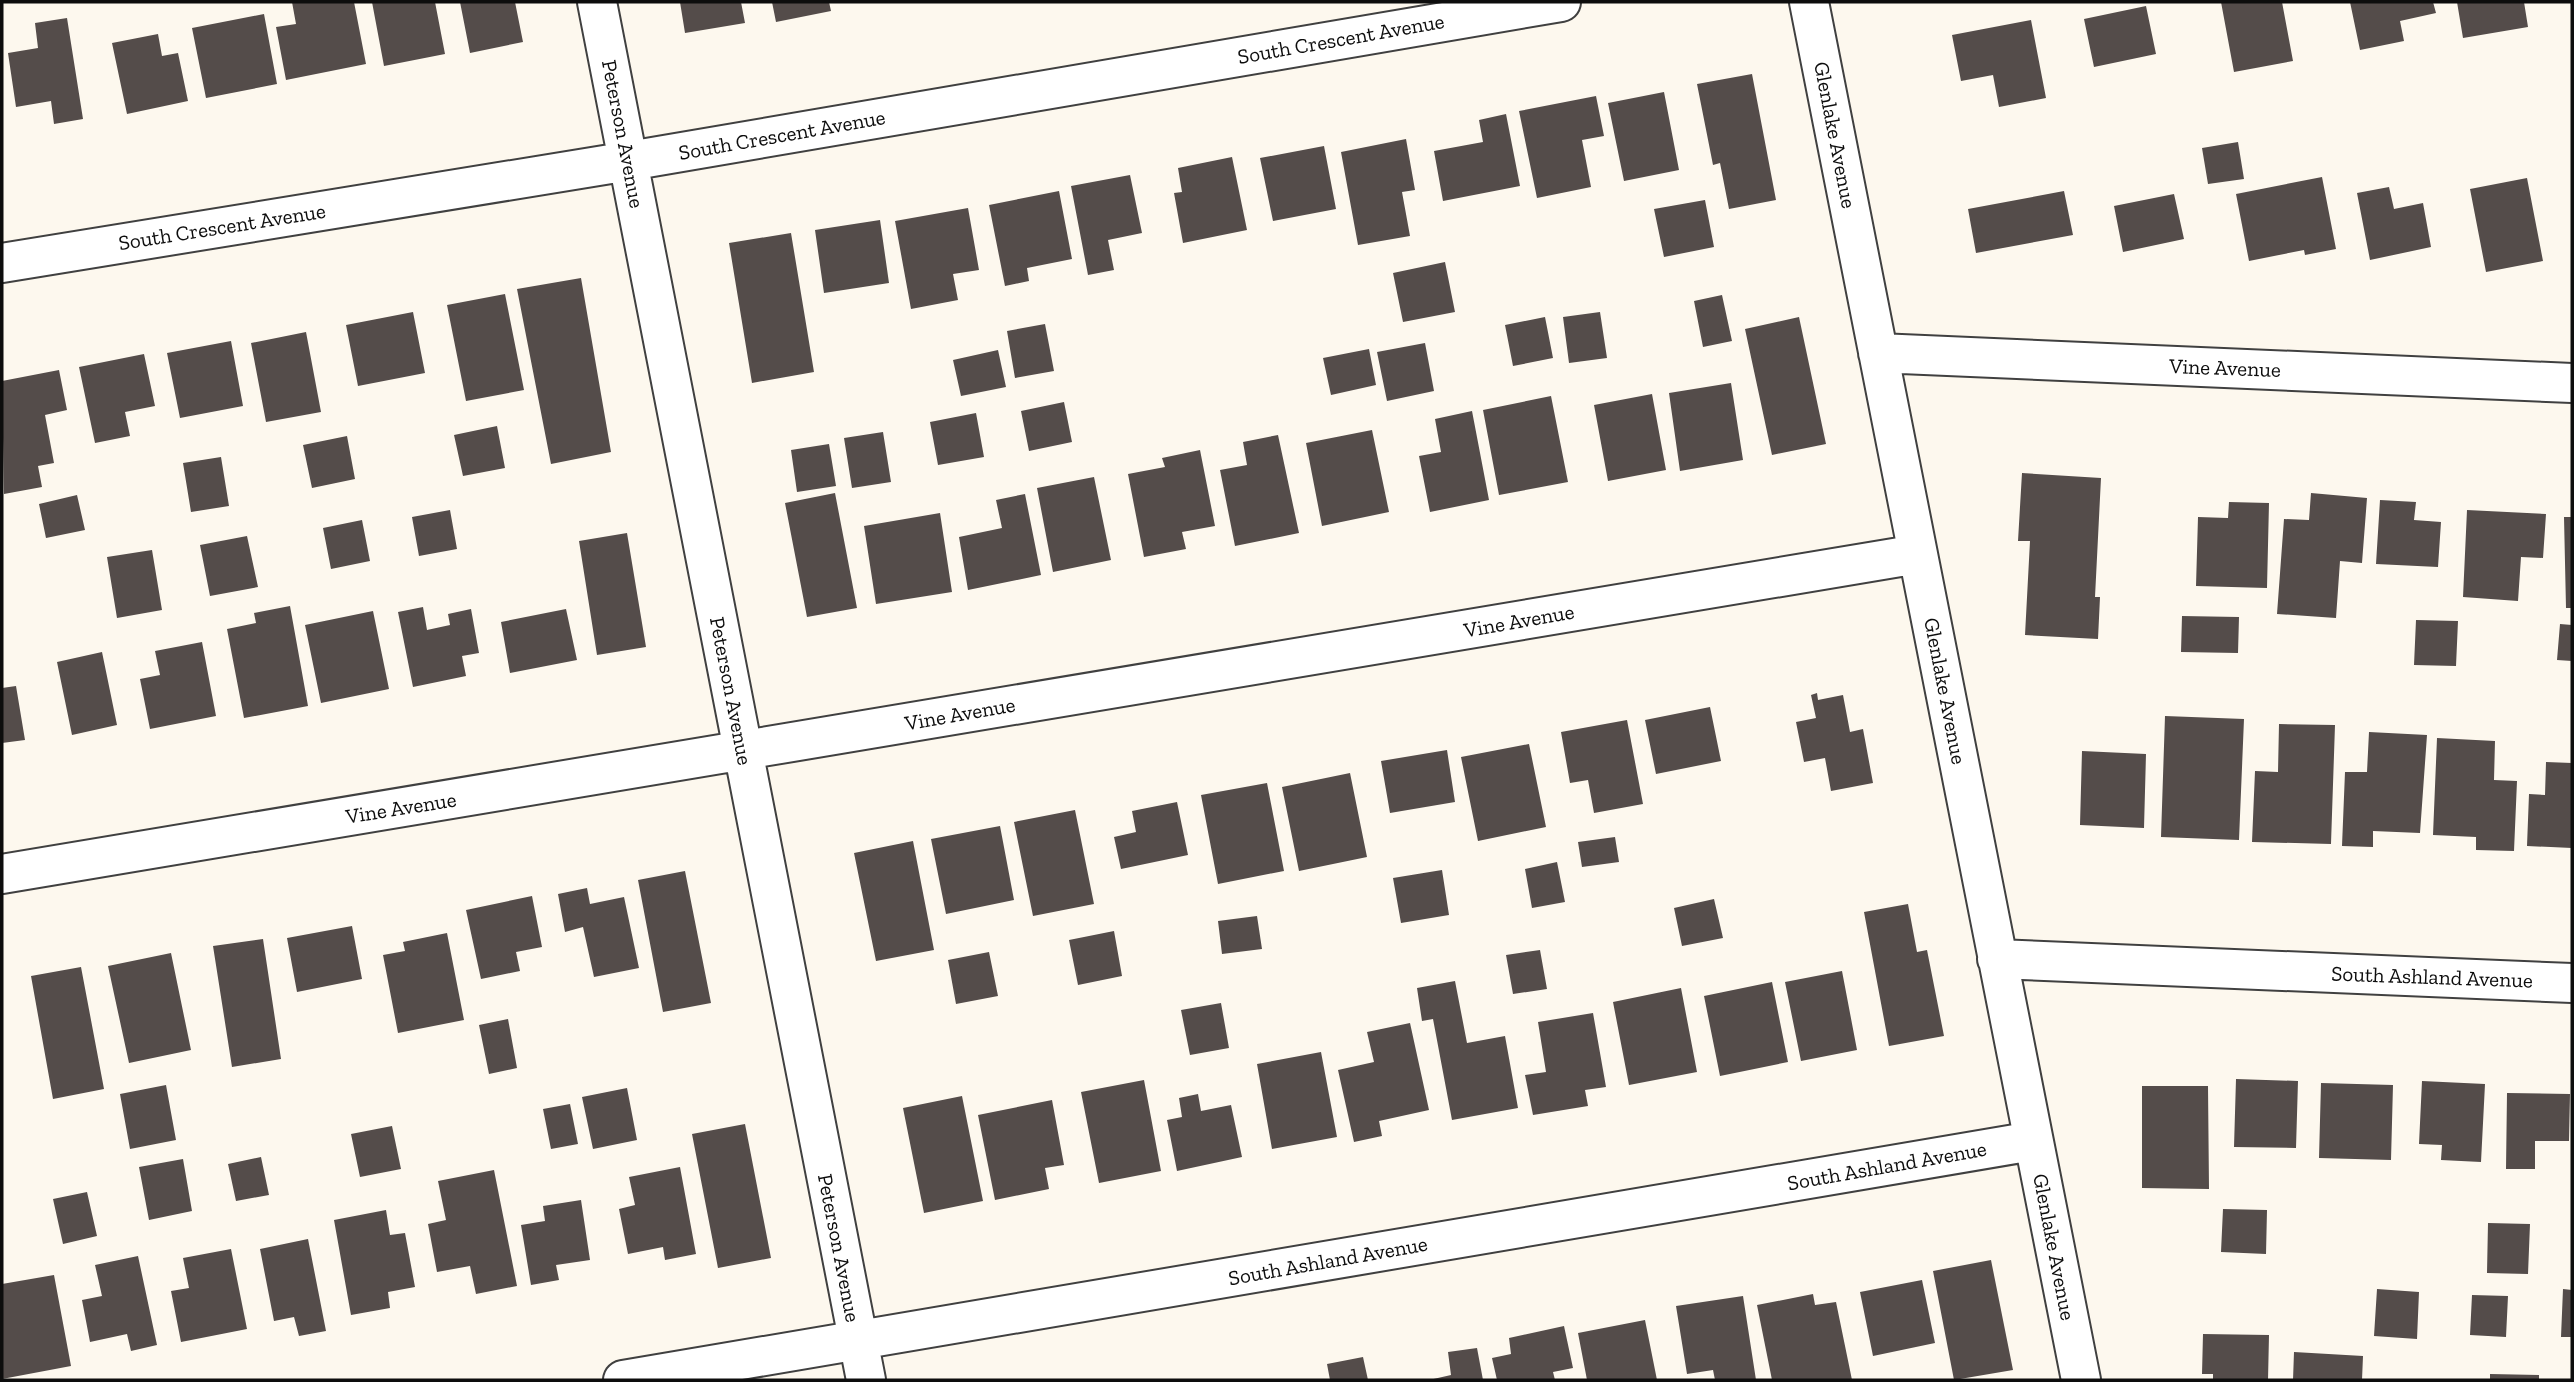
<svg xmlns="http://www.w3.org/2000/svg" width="2574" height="1382" viewBox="0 0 2574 1382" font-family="'Zilla Slab',serif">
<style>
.building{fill:#544c4a}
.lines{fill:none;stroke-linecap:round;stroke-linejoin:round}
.street-casing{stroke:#404040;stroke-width:42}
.street{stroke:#fff;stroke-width:38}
.labels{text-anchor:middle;stroke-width:7;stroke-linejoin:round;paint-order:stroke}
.street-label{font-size:21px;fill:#0d0d0d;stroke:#fff}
</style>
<rect width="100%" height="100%" fill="#fdf8ee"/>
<path class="building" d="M292,2H354L366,64L286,80L276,27L296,24Z
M372,2H435L445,54L384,66Z
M460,2H515L523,42L470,53Z
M680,2H741L745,23L685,33Z
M772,2H829L831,11L776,22Z
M2221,2H2282L2293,61L2234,72Z
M2350,2H2433L2436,13L2400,21L2404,41L2360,50Z
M2457,2H2524L2528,27L2463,38Z
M2146,6L2156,54L2094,67L2084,19Z
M264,14L277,84L206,98L192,28Z
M67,18L83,119L54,124L51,101L16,107L8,53L38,48L35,23Z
M2031,20L2046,98L1999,107L1993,75L1961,81L1952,35Z
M158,34L162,56L178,53L188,101L127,114L112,43Z
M1752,74L1776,200L1729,209L1720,163L1713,165L1697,84Z
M1664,92L1679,170L1624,181L1608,103Z
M1596,96L1604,136L1582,140L1591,187L1537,198L1519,111Z
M1506,114L1520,186L1443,201L1434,151L1483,142L1479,120Z
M1406,139L1415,190L1402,192L1410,236L1358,245L1341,152Z
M2238,142L2244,179L2208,184L2202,148Z
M1324,146L1336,209L1273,221L1260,158Z
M1232,157L1247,230L1183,243L1174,193L1182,192L1178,168Z
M1130,175L1142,233L1108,240L1114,270L1088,275L1071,186Z
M2322,177L2336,249L2305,255L2304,250L2249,261L2236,194Z
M2527,178L2543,261L2486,272L2470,189Z
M2389,187L2394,209L2423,203L2431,247L2370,260L2357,193Z
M1059,191L1072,259L1027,268L1029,281L1005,286L989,205Z
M2064,191L2073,235L1976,253L1968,209Z
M2174,194L2184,239L2123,252L2114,206Z
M1705,200L1714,247L1664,257L1654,209Z
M968,208L979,270L953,274L958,300L911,309L895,221Z
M880,220L889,283L824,293L815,230Z
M791,233L814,372L752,383L729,243Z
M1445,262L1455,312L1403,322L1393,273Z
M581,278L611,452L551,464L517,289Z
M505,294L524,390L466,401L447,305Z
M1722,295L1732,341L1703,347L1694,301Z
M413,312L425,373L358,386L346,325Z
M1600,312L1607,358L1569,363L1563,317Z
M1545,317L1553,358L1513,366L1505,325Z
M1799,317L1826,444L1772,455L1745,329Z
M1045,324L1054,371L1015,378L1007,331Z
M306,332L321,412L266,422L251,343Z
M231,341L243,406L180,418L167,353Z
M1425,343L1434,391L1387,401L1377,352Z
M1369,349L1376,385L1331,395L1323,358Z
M998,350L1006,387L961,396L953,360Z
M144,354L155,406L125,412L130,436L95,443L79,367Z
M59,370L67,410L45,415L54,463L38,466L42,487L4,494L2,381Z
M1731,383L1743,460L1680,471L1669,393Z
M1652,394L1666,470L1608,481L1594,405Z
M1551,396L1568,482L1499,495L1483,410Z
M1064,402L1072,442L1029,451L1021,411Z
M1472,411L1489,500L1430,512L1419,456L1441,452L1435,419Z
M976,413L984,457L938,465L930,422Z
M497,426L505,468L463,476L454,435Z
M1372,430L1389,512L1322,526L1306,443Z
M883,432L891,482L852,488L844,438Z
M1278,435L1299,533L1235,546L1220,470L1247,465L1243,442Z
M347,436L355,479L312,488L303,445Z
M829,444L836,486L797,492L791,450Z
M1200,450L1215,526L1182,532L1186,549L1144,557L1128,474L1165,467L1162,458Z
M221,457L229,506L191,512L183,463Z
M2022,473L2101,478L2095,597H2100L2098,639L2025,635L2030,541H2018Z
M1094,477L1111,560L1053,572L1037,488Z
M835,493L857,608L807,617L785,503Z
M2311,493L2367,498L2362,563L2340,561L2336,618L2277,614L2284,519L2309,520Z
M1025,494L1041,575L968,590L959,537L1002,528L996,500Z
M77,495L85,530L46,538L39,504Z
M2380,500L2416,502L2414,520L2441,522L2438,567L2376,564Z
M2229,502L2269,503L2267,588L2196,586L2198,517L2228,518Z
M450,510L457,549L419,556L412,517Z
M2467,510L2546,514L2543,558L2521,557L2518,601L2463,597Z
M940,513L952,592L876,604L864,526Z
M2564,517H2572V608H2566Z
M362,520L370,561L331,569L323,528Z
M627,533L646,647L597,655L579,541Z
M247,536L258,587L210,596L200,545Z
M152,550L162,610L117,618L107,557Z
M290,606L308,706L244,718L227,629L256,623L254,613Z
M423,607L427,630L450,625L448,614L471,609L479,653L462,656L466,676L413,687L398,612Z
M566,609L577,660L510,673L501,622Z
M373,611L389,689L321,703L305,625Z
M2182,616L2239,617L2238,653L2181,652Z
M2416,620L2458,621L2456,666L2414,665Z
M2560,624L2572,625V661L2557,660Z
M202,642L216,716L150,729L140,679L160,675L155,651Z
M102,652L117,725L72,735L57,662Z
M16,686L25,740L2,743V688Z
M1817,693L1818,700L1843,695L1850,732L1863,729L1873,783L1831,791L1825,758L1804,762L1796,722L1816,718L1811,695Z
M1710,707L1721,761L1656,774L1645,720Z
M2165,716L2244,719L2239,840L2161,837Z
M1627,720L1643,804L1594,813L1588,780L1570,783L1561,732Z
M2279,724L2335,725L2331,844L2252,842L2255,771L2278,772Z
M2369,732L2427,735L2420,833L2373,831V847L2342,846L2345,772H2367Z
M2437,738L2495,741L2494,780L2517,781L2514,851L2476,850V837L2433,835Z
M1529,744L1546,827L1478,841L1461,757Z
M1447,750L1455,802L1390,813L1381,761Z
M2082,751L2146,754L2144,828L2080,825Z
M2546,762L2572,763V848L2527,846L2529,794L2545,795Z
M1350,773L1367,857L1299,871L1282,787Z
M1267,783L1284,871L1218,884L1201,795Z
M1177,802L1188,855L1121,869L1114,837L1136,832L1132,811Z
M1075,810L1094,904L1033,916L1014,822Z
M1000,826L1014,900L946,914L931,839Z
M1615,837L1619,862L1582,867L1578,842Z
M913,841L934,950L876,961L854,853Z
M1557,862L1565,902L1532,908L1525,869Z
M1442,870L1449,915L1401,923L1393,878Z
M685,871L711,1003L663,1012L638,880Z
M587,888L590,904L624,897L639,968L594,977L583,927L565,932L558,894Z
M532,896L542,947L516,952L520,971L481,979L466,910Z
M1714,899L1723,938L1682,946L1674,908Z
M1908,904L1917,952L1927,950L1944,1036L1889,1046L1864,912Z
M1257,916L1262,949L1222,954L1218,921Z
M352,926L362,979L297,992L287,938Z
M1114,931L1122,976L1078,985L1069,940Z
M447,933L464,1020L398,1033L383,955L405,951L403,942Z
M263,939L281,1059L232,1067L213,946Z
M1540,950L1547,989L1513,994L1506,955Z
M989,952L998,996L956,1004L948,960Z
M171,953L191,1050L129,1063L108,966Z
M81,967L104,1089L53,1099L31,976Z
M1842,971L1857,1050L1801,1061L1785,982Z
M1455,981L1467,1043L1505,1036L1518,1108L1452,1120L1433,1019L1422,1021L1417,988Z
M1772,982L1788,1062L1720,1076L1704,996Z
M1681,988L1697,1072L1629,1085L1613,1002Z
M1221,1003L1229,1048L1190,1055L1181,1010Z
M1593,1013L1606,1087L1585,1090L1588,1106L1533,1115L1525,1075L1546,1072L1538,1022Z
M508,1019L517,1068L489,1074L479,1025Z
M1410,1023L1429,1110L1379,1121L1382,1136L1354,1142L1338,1070L1374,1062L1367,1032Z
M1321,1052L1337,1137L1272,1149L1257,1064Z
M2236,1079L2298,1081L2296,1148L2234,1147Z
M1144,1080L1161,1171L1099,1183L1081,1092Z
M2422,1081L2485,1084L2481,1162L2441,1160L2442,1145L2419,1144Z
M2321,1083L2393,1085L2391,1160L2319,1158Z
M166,1085L176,1140L130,1149L120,1094Z
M2142,1086H2208L2209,1189L2142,1188Z
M627,1088L637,1140L593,1149L582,1097Z
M2507,1093L2570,1094L2569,1141H2535V1169H2506Z
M1198,1094L1201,1111L1231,1105L1242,1157L1177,1171L1167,1120L1182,1117L1179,1098Z
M962,1096L983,1201L924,1213L903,1108Z
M1052,1100L1064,1165L1045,1168L1049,1189L995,1200L978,1115Z
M570,1104L578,1144L551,1149L543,1109Z
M745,1124L771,1258L718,1268L692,1134Z
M392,1126L401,1169L360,1177L351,1134Z
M261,1157L269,1195L236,1201L228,1164Z
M183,1159L192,1211L149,1220L139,1167Z
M680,1167L696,1254L665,1260L663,1247L628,1254L619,1209L635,1205L629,1177Z
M494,1170L517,1286L476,1294L470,1266L437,1272L428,1224L446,1220L438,1181Z
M87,1192L97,1236L63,1244L53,1199Z
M581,1200L590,1260L556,1265L559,1280L531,1285L521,1225L545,1221L543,1206Z
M2223,1209L2267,1210L2266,1254L2221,1252Z
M386,1210L390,1235L405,1233L415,1287L388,1292L390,1308L351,1315L334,1220Z
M2488,1223L2530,1224L2528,1274L2487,1273Z
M308,1239L326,1331L299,1336L294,1317L274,1321L260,1249Z
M231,1249L247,1329L181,1342L171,1291L189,1288L183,1258Z
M138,1256L157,1345L131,1351L127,1334L90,1342L82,1300L102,1296L95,1265Z
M1991,1260L2013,1370L1954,1380L1933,1271Z
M54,1275L71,1366L2,1379V1284Z
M1922,1280L1935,1343L1873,1356L1860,1292Z
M2377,1289L2419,1292L2417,1339L2374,1336Z
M2563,1289L2572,1290V1337H2561Z
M1813,1294L1815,1305L1836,1302L1852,1380H1772L1757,1305Z
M2472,1295L2508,1296L2506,1337L2470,1335Z
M1743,1296L1756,1380H1715L1713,1370L1687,1374L1676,1306Z
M1645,1320L1657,1380H1587L1578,1333Z
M1564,1326L1573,1368L1553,1372L1555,1380H1497L1492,1358L1511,1354L1509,1338Z
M2203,1334L2269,1335L2268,1380H2213V1374H2202Z
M1477,1348L1483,1380H1429L1451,1375L1448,1352Z
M2294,1352L2363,1356L2362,1380H2293Z
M1363,1357L1368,1380H1330L1327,1364Z
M2490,1374L2539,1375V1380H2490Z"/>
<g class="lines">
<g class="street-casing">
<path id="street" d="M597,2L866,1380
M1809,2L2081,1380
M2,263L629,161L1561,2
M1878,353L2572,383
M2,874L1918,554
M1997,959L2572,983
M623,1380L2033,1141"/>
</g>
<use href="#street" class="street"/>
</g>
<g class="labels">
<g class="street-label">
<text transform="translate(1341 39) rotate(-10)" y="7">South Crescent Avenue</text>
<text transform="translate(623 134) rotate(79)" y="7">Peterson Avenue</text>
<text transform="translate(782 135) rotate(-10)" y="7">South Crescent Avenue</text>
<text transform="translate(1835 135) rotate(79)" y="7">Glenlake Avenue</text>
<text transform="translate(222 227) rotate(-9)" y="7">South Crescent Avenue</text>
<text transform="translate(2225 368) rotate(2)" y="7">Vine Avenue</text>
<text transform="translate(1519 621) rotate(-10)" y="7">Vine Avenue</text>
<text transform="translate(731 691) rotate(79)" y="7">Peterson Avenue</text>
<text transform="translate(1945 691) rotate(79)" y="7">Glenlake Avenue</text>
<text transform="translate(960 714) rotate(-10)" y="7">Vine Avenue</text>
<text transform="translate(401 808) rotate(-9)" y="7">Vine Avenue</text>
<text transform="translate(2432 977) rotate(2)" y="7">South Ashland Avenue</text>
<text transform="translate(1887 1166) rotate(-10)" y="7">South Ashland Avenue</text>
<text transform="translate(2054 1247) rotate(79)" y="7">Glenlake Avenue</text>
<text transform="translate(839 1248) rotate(79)" y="7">Peterson Avenue</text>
<text transform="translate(1328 1261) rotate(-10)" y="7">South Ashland Avenue</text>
</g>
</g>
<rect width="2574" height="1382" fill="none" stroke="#0d0d0d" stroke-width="7"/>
</svg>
